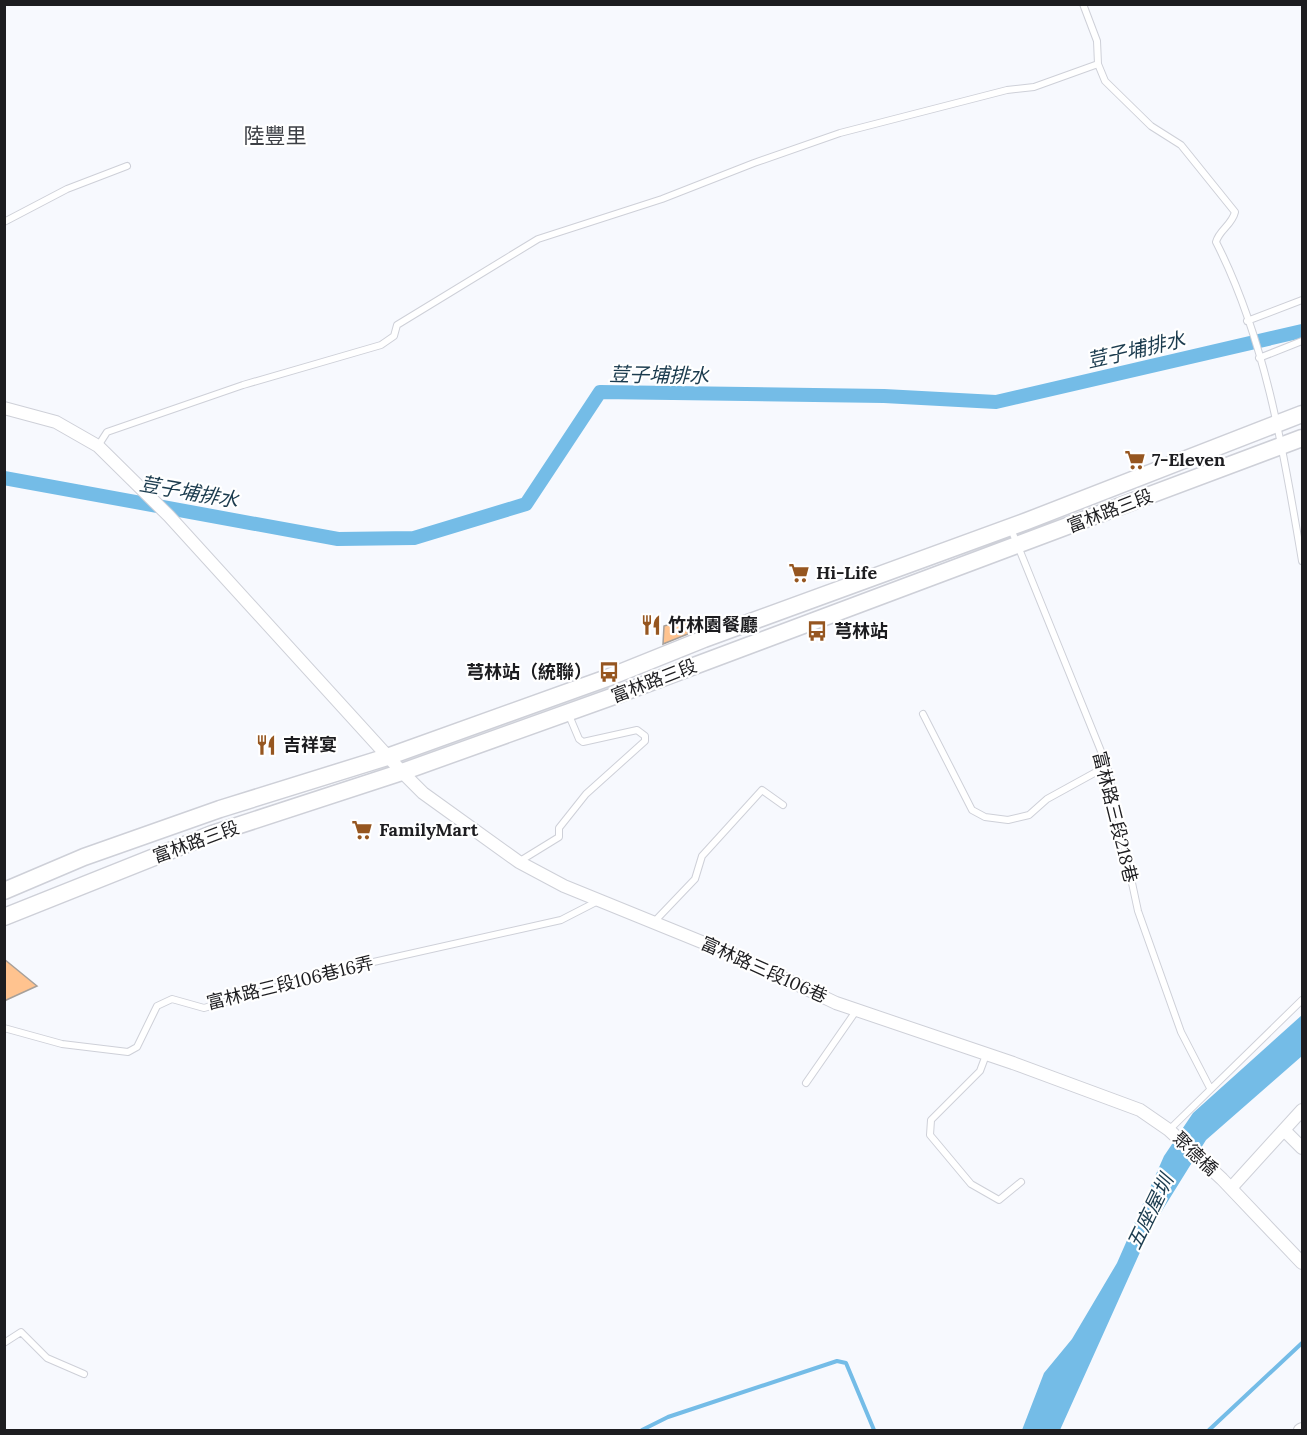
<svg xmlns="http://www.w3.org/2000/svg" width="1307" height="1435" viewBox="0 0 1307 1435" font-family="Lora,'Noto Sans TC',serif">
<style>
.water{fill:#74bce7}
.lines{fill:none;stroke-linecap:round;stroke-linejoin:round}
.stream{stroke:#74bce7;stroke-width:4}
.canal{stroke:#74bce7;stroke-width:14}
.building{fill:#ffc38f;stroke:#a7a09a;stroke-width:1.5}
.lane-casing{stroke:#ced0d8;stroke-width:8}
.street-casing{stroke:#ced0d8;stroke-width:14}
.secondary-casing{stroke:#ced0d8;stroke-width:19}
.lane{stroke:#fff;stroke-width:6}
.street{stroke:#fff;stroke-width:12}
.secondary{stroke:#fff;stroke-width:16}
.labels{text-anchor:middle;stroke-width:4.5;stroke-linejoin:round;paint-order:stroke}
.poi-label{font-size:18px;font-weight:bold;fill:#1d1d20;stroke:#fff;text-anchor:start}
.street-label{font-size:18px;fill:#1d1d20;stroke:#fff}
.water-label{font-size:20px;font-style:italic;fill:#1b3b4e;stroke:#fff}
.quarter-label{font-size:21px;fill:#3d4046;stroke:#fff}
</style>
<rect width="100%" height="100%" fill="#f7f9fe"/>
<path class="water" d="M1302,1015V1056L1206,1140L1150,1230L1060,1430H1022L1044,1373L1072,1339L1117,1263L1164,1156L1193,1113Z"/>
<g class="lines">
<path class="stream" d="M642,1430L668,1417L837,1361L846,1363L874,1430
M1209,1430L1302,1343"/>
<path class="canal" d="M4,478L338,539L414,538L526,504L600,392L884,396L996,402L1302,331"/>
</g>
<path class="building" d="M689,618L688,634L663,644L664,626Z
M4,959L37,986L4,1001Z"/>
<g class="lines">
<g class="lane-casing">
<path id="lane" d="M1083,4L1097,41L1098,64L1105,81L1151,126L1181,145L1235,212C1232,225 1219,230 1216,242C1266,340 1284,454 1302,561
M4,222L67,189L127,166
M1247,321L1302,300
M1259,358L1302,341
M98,446L107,432L243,385L381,345L394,336L397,325L538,239L662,199L754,163L840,133L1007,90L1034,87L1098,64
M1011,529L1107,766L1138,911L1181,1032L1210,1088
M923,714L972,810L985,817L1008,820L1029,815L1047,799L1107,766
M520,861L559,837V828L586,794L645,741V736L637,730L583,742L579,739L568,713
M653,923L695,879L702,856L762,790L783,805
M4,1028L62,1044L128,1052L137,1047L157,1006L172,999L204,1008L329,972L561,920L598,901
M986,1055L980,1071L931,1120L930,1135L971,1184L999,1200L1021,1182
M806,1083L856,1011
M1169,1130L1302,1000
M4,1343L21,1332L47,1358L84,1374"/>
</g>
<g class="street-casing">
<path id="street" d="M4,408L56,422L98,446L169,516L402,772L423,793L519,862L564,886L741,958L836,1003L1013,1063L1140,1110L1169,1130L1222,1179L1302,1263
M1284,1130L1302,1148
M1231,1188L1302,1110
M1300,1430L1302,1429"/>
</g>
<g class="secondary-casing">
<path id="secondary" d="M4,891L84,857L220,809L387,757L607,678L704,639L1027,521L1302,414
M4,917L212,834L402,772L614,696L1302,438"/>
</g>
<use href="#lane" class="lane"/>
<use href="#street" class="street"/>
<use href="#secondary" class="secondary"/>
</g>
<defs>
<g id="supermarket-bare" transform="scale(1.62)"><path d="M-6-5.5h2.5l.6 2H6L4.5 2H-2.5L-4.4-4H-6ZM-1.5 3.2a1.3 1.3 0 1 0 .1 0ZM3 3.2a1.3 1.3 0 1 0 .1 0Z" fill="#965620" stroke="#fff" stroke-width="2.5" paint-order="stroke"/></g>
<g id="restaurant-bare" transform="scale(1.62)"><path d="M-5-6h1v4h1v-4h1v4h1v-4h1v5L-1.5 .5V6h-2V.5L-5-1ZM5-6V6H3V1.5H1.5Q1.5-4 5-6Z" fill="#965620" stroke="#fff" stroke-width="2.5" paint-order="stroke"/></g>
<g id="bus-bare" transform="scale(1.62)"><path d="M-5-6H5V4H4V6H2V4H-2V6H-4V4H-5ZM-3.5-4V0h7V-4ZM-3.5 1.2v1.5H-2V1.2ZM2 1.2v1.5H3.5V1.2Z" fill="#965620" stroke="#fff" stroke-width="2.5" paint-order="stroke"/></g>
</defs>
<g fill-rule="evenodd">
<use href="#supermarket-bare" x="1135" y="460"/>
<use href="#supermarket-bare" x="799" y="573"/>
<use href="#restaurant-bare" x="651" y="625"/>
<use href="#bus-bare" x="817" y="631"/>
<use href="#bus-bare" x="609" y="672"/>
<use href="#restaurant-bare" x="266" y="745"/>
<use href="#supermarket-bare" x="362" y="830"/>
</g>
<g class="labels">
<g class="poi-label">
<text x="1152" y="466">7-Eleven</text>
<text x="816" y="579">Hi-Life</text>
<text x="668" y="631">竹林園餐廳</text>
<text x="834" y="637">芎林站</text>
<text x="592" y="678" text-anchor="end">芎林站（統聯）</text>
<text x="283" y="751">吉祥宴</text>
<text x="379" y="836">FamilyMart</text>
</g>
<g class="street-label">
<text transform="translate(1110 511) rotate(-21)" y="6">富林路三段</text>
<text transform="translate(654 681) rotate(-21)" y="6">富林路三段</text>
<text transform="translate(1115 817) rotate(76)" y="6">富林路三段218巷</text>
<text transform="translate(196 842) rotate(-20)" y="6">富林路三段</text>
<text transform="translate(764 970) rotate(24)" y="6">富林路三段106巷</text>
<text transform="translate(290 983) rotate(-14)" y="6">富林路三段106巷16弄</text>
<text transform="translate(1195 1154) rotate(43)" y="6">聚德橋</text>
</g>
<g class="water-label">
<text transform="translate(1136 350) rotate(-13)" y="7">荳子埔排水</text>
<text transform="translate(659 375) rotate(1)" y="7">荳子埔排水</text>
<text transform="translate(189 492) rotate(10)" y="7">荳子埔排水</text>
<text transform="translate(1150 1212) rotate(-64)" y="7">五座屋圳</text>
</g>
<g class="quarter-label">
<text x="275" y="143">陸豐里</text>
</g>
</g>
<rect width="1307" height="1435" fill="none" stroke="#1d1d20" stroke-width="12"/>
</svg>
